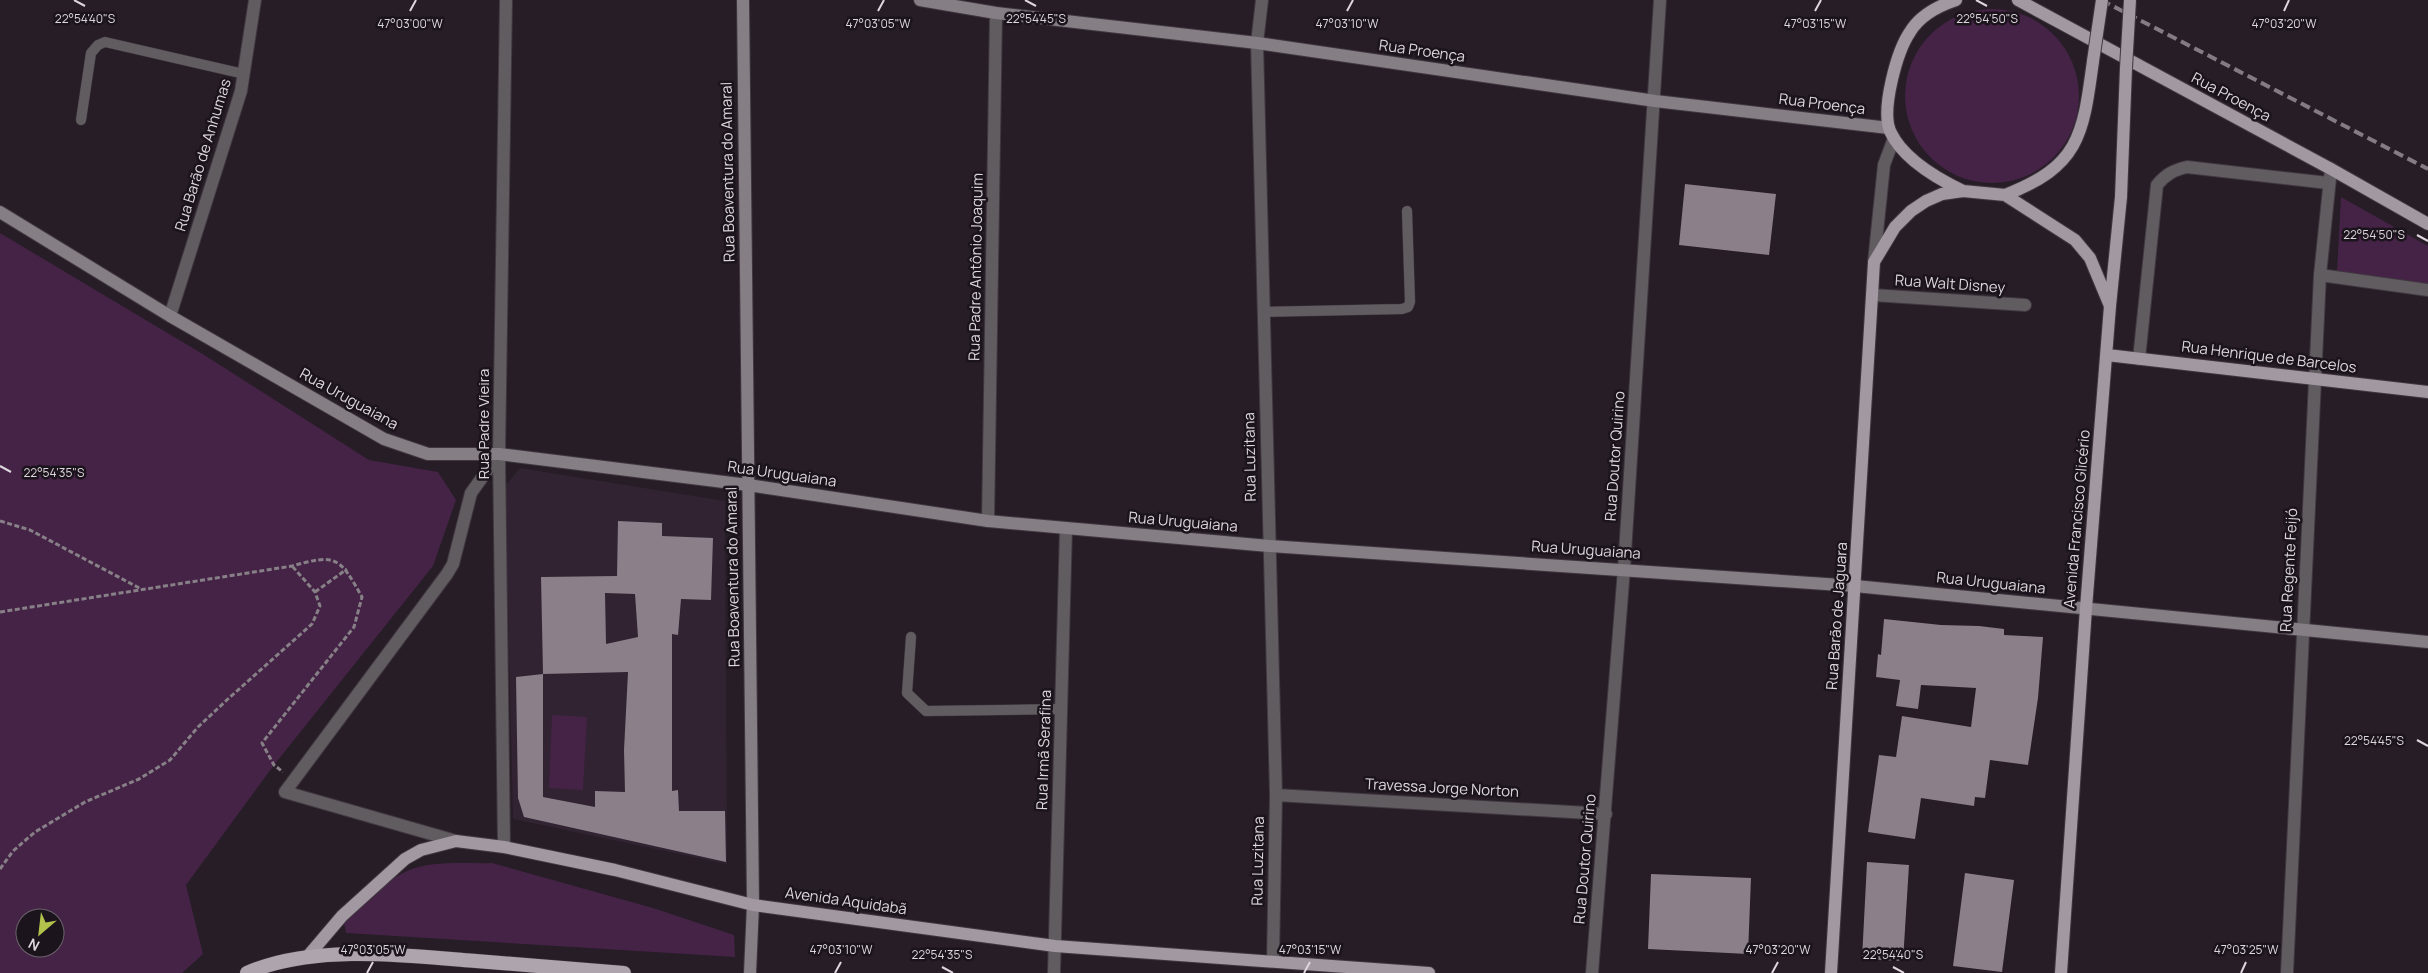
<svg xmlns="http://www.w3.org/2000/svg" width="2428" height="973" viewBox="0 0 2428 973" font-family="Manrope,sans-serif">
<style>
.built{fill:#312331}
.green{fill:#452346;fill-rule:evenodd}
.building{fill:#8b7f8a;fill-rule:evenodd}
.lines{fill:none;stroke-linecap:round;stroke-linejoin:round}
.service-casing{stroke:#403740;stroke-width:11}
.minor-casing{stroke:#403740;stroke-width:14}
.tertiary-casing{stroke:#403740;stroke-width:14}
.secondary-casing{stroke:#403740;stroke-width:14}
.primary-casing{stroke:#403740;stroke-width:14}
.trunk-casing{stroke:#403740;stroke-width:15}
.path{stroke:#878087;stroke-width:3;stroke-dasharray:5 2.5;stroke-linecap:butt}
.service{stroke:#615c60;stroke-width:10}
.minor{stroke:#615c60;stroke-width:12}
.tertiary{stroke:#615c60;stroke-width:12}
.secondary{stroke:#857e85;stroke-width:12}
.primary{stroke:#a198a1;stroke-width:12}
.trunk{stroke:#aea4ae;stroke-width:14}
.rail{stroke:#847c84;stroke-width:4;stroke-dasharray:10 5;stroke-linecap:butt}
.primary-bridge-casing{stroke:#403740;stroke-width:14;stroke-linecap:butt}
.primary-bridge{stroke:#a198a1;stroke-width:12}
.ticks{fill:none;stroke:#ddd7dd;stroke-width:2}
.labels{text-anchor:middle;stroke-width:5;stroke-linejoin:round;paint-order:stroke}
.street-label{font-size:15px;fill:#ddd7dd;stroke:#1c141c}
.ticks-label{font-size:12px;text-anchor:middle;fill:#ddd7dd;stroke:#1c141c;stroke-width:5;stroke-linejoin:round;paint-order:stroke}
</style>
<rect width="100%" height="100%" fill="#261d26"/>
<path class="built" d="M520,468L725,501L727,864L513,819L505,486Z"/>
<path class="green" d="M1905 96a87 87 0 1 1 174 0a87 87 0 1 1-174 0Z
M2341,197L2428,246V284L2337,272Z
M0,233L201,353L369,460L438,472L456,500L433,566L274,765L186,885L203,954L182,973H0ZM25,918H55V948H25Z
M552,715L587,717L583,790L549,788Z
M492,863L653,908L734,935L735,957L346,933L344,923C363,905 383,882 407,871C432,860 466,864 492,863Z"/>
<path class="building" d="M1685,184L1776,194L1769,255L1679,245Z
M618,521L662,523V536L713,538L711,600L681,599L678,635L672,634V791L678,790L679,811H725L726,862L524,817L518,798L516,677L543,674L541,577L617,576ZM605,593L635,594L638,637L606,644ZM628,672L624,750L625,792L595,791V807L543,797V674Z
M1884,619L1941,625L1979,626L2004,629V635L2043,637L2038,698L2028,765L1990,760L1985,798L1975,797L1974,806L1921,798L1915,839L1868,832L1879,755L1896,757L1902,716L1971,727L1976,688L1921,685L1918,709L1896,706L1900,680L1876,677L1878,654L1881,655Z
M1867,862L1909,865L1903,961L1862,959Z
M1965,873L2014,880L2002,972L1953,966Z
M1651,874L1751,878L1748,954L1648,949Z"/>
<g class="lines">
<g class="service-casing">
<path id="service" d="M81,120L91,53L98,45L105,42L244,74
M1264,312L1402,309L1408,307L1410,302L1407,211
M911,637L907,693L926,711L1061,709"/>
</g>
<g class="minor-casing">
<path id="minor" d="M1257,43L1276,795L1273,960
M1874,262L1884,165L1894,138
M2320,275L2428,290
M1873,295L2025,305
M170,316L241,91L255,0
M2139,359L2157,185C2166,174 2174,170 2187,167L2328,183
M988,521L996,13
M1276,795L1606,814
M456,841L285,792L447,574L453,564L471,493L499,454
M504,847L499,454L506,0
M2287,973L2320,275L2331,169"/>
</g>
<g class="tertiary-casing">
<path id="tertiary" d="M1257,43L1262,0
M1054,973L1066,528
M1592,973L1624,569L1660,0"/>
</g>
<g class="secondary-casing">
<path id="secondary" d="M743,0L753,905L750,973
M920,0L996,13L1257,43L1655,101L1889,128
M0,212L170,316L384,439L428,454H499L748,485L988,521L1066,528L1269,546L1855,586L2428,642"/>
</g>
<g class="primary-casing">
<path id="primary" d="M1956,0C1938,6 1920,15 1910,32C1897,51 1881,109 1890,131C1902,158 1938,179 1963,191
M2018,0L2331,169L2428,224
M2005,195C2080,166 2083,135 2093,61
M2107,355L2428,392
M308,956L342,916L405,859L421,850L456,841L504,847L615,870L753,905L1055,946L1429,973
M1831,973L1874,262L1895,227L1911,211L1926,201L1942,194L1963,191L2005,195L2075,240L2090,258L2110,306
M2061,973L2086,608L2110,306L2121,197L2126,68"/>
</g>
<g class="trunk-casing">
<path id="trunk" d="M247,973C312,944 406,955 476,961C526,965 575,969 624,973"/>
</g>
<path class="path" d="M0,521L30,530L143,590
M315,592L347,569
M0,612L292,566C337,553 340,558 362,597L354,627L262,743L274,765L283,772
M0,869L13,851L35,832L85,802L139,779L170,760L198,727L229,698L312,624L320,606L315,592L292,566"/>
<use href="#service" class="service"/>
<use href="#minor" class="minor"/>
<use href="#tertiary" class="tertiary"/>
<use href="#secondary" class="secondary"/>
<use href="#primary" class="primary"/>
<use href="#trunk" class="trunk"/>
<path class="rail" d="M2101,0L2428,169"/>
<g class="primary-bridge-casing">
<path id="primary-bridge" d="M2093,61L2102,0
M2126,68L2130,0"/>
</g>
<use href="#primary-bridge" class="primary-bridge"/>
</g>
<path class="ticks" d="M74,0L85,6M1025,0L1036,6M1976,0L1987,6M410,11L416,0M878,11L884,0M1347,11L1353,0M1815,11L1821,0M2284,11L2289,0M2417,235L2428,241M0,466L11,472M2417,740L2428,746M942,967L953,973M1893,967L1904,973M367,973L373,962M835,973L841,962M1304,973L1310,962M1772,973L1778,962M2241,973L2246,962"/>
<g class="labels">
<g class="street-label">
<text transform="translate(1422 51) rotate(8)" y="5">Rua Proença</text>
<text transform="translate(2231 97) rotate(28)" y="5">Rua Proença</text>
<text transform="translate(1822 104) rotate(7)" y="5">Rua Proença</text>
<text transform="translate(203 155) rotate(-73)" y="5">Rua Barão de Anhumas</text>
<text transform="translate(728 172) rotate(-91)" y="5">Rua Boaventura do Amaral</text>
<text transform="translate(976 267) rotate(-89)" y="5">Rua Padre Antônio Joaquim</text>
<text transform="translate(1950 284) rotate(4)" y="5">Rua Walt Disney</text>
<text transform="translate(2269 357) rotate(7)" y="5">Rua Henrique de Barcelos</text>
<text transform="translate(349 399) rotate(29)" y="5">Rua Uruguaiana</text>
<text transform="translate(484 424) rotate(-90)" y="5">Rua Padre Vieira</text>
<text transform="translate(1615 456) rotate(-86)" y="5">Rua Doutor Quirino</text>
<text transform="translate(1250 457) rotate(-91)" y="5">Rua Luzitana</text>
<text transform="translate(782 474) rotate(8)" y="5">Rua Uruguaiana</text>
<text transform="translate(2077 519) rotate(-85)" y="5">Avenida Francisco Glicério</text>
<text transform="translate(1183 522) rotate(5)" y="5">Rua Uruguaiana</text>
<text transform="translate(1586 550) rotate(4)" y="5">Rua Uruguaiana</text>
<text transform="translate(2289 570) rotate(-87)" y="5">Rua Regente Feijó</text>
<text transform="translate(733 577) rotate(-91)" y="5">Rua Boaventura do Amaral</text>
<text transform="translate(1991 583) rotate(6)" y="5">Rua Uruguaiana</text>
<text transform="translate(1837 616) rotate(-86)" y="5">Rua Barão de Jaguara</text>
<text transform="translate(1044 750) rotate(-88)" y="5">Rua Irmã Serafina</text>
<text transform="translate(1442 788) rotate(3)" y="5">Travessa Jorge Norton</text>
<text transform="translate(1585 859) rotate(-85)" y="5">Rua Doutor Quirino</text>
<text transform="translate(1258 861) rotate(-89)" y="5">Rua Luzitana</text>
<text transform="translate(846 901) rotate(8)" y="5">Avenida Aquidabã</text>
</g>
</g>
<g class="ticks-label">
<text x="85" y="23">22°54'40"S</text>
<text x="1036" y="23">22°54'45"S</text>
<text x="1987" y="23">22°54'50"S</text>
<text x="410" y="28">47°03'00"W</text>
<text x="878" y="28">47°03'05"W</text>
<text x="1347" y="28">47°03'10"W</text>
<text x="1815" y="28">47°03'15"W</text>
<text x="2284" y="28">47°03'20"W</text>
<text x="2374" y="239">22°54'50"S</text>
<text x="54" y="477">22°54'35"S</text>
<text x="2374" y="745">22°54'45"S</text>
<text x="373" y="954">47°03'05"W</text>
<text x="841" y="954">47°03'10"W</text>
<text x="1310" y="954">47°03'15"W</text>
<text x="1778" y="954">47°03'20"W</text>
<text x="2246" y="954">47°03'25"W</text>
<text x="942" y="959">22°54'35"S</text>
<text x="1893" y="959">22°54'40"S</text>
</g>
<g transform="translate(40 933) rotate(208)"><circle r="24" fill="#1c141c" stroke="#696269"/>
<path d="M0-4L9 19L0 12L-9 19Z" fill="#b2c34c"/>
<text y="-8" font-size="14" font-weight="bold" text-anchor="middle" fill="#ddd7dd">N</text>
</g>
</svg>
